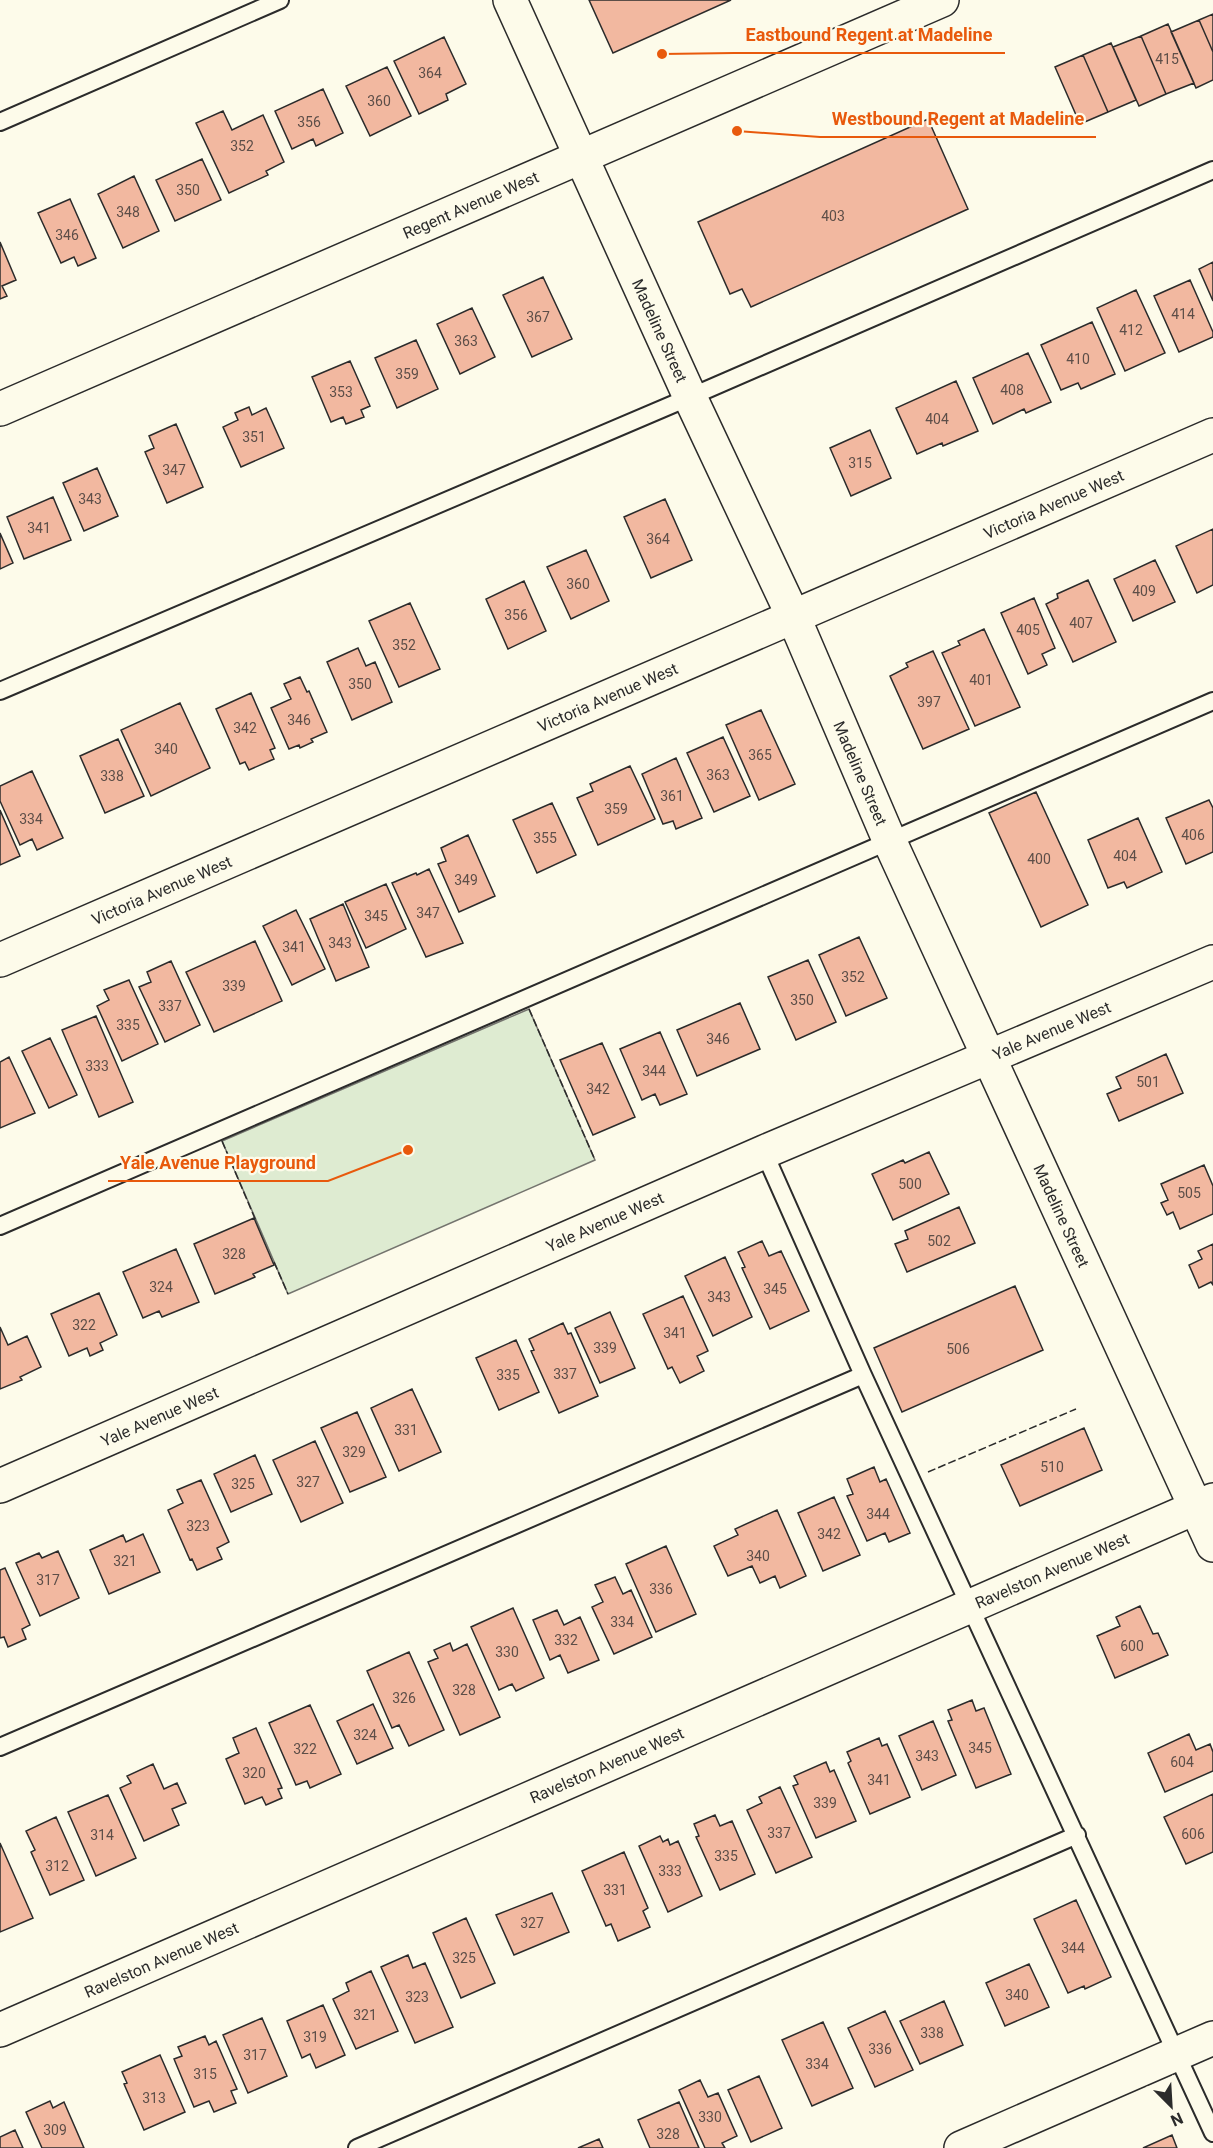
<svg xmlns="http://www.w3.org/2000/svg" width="1213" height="2148" viewBox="0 0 1213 2148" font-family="Roboto,sans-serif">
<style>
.green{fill:#deebd1;stroke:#74746e;stroke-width:1.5}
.building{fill:#f2b8a0;stroke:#2b2b2b;stroke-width:1.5}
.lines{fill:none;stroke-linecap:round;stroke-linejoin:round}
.service-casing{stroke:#2b2b2b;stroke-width:20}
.minor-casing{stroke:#2b2b2b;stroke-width:36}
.secondary-casing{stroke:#2b2b2b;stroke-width:36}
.service{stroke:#fdfbea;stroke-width:16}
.minor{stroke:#fdfbea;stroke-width:33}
.secondary{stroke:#fdfbea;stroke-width:33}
.fence{stroke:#2b2b2b;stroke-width:1.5;stroke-dasharray:8 3;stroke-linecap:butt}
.labels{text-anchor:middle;stroke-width:4.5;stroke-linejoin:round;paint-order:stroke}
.number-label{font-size:14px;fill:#5d4e48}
.street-label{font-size:16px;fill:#2b2b2b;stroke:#fdfbea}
.leader{fill:none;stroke:#e8590c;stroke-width:2}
.callout-dot{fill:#e8590c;stroke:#fdfbea;stroke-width:2}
.callout-label{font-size:18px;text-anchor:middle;font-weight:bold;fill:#e8590c;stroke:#fdfbea;stroke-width:4.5;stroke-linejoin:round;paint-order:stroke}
</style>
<rect width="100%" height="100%" fill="#fdfbea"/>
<path class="green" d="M529,1009L595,1160L288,1294L222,1141Z"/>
<path class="building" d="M589,0H731L613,53Z
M1213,14V52L1199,20Z
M1199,20L1213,52V80L1196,88L1171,32Z
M1168,24L1194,83L1166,94L1141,36Z
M1141,36L1166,94L1139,106L1113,47Z
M444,37L466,84L446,94L448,100L419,114L394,61Z
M1111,43L1136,100L1108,112L1083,55Z
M1083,55L1108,112L1080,124L1055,67Z
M387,67L411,116L370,136L346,86Z
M323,89L343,133L316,146L313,139L292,149L275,111Z
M223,111L232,130L263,115L284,162L266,171L268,175L229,193L196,123Z
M928,119L968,209L751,307L742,289L730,294L698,222Z
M202,159L221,200L175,221L156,180Z
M134,176L159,231L123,248L98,194Z
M70,199L96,258L78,266L74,257L61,263L38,213Z
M0,242L16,280L2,286L7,296L0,299Z
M1213,262V301L1199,269Z
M543,277L572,339L532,357L503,295Z
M1190,280L1213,332V337L1179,352L1154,296Z
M1136,290L1165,353L1125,371L1097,308Z
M472,308L495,357L460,374L437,324Z
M1092,322L1115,374L1081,389L1078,383L1061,390L1041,345Z
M416,340L438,389L397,408L375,358Z
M1028,353L1051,402L1026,413L1024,409L993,424L973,378Z
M350,361L370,406L361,410L364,417L346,424L343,417L331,422L312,377Z
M956,381L978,431L943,446L942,443L917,454L896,408Z
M249,407L252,415L266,408L284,448L241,467L223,427L238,420L235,413Z
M176,424L203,487L167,503L145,452L154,448L149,436Z
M870,430L891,478L851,496L830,448Z
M97,468L118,516L84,531L63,483Z
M53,497L71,540L24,559L7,517Z
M665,499L692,560L651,578L624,517Z
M1213,529V585L1197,593L1176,546Z
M0,533L13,563L0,569Z
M586,550L609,601L571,619L547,567Z
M1155,560L1175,602L1133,621L1114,579Z
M1088,580L1116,642L1073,662L1046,604L1058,598L1057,594Z
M524,581L546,631L508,649L486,599Z
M1034,598L1055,648L1042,654L1047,665L1028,674L1001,613Z
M410,603L440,669L399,687L369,621Z
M984,629L1020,707L975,726L942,653L960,645L958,641Z
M358,648L366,666L375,662L392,702L352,720L327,662Z
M933,651L969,729L923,749L890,676L908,667L906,663Z
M300,677L307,692L309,691L327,732L311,739L313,742L300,748L299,745L289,749L271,708L291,699L284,684Z
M251,693L275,748L270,750L274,759L249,770L245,762L240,764L216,709Z
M180,703L210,768L151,796L121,730Z
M761,710L795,784L759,800L726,725Z
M723,737L750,796L714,812L687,753Z
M118,739L144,796L105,813L80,756Z
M676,758L702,818L676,829L673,821L663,824L642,774Z
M630,766L655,819L598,845L577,798L593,791L590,784Z
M32,771L63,838L37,850L32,839L20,845L0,801V786Z
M1036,792L1088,905L1041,927L989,813Z
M1209,800L1213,808V852L1186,864L1166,818Z
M552,803L576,855L537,873L513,820Z
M0,810L20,856L0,865Z
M1138,818L1162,872L1127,888L1124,882L1108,888L1088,840Z
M468,835L495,896L459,912L438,864L446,861L441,848Z
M429,869L463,943L426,957L392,883L416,873L417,875Z
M386,884L406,929L366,948L345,902Z
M343,904L369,967L336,981L310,919Z
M296,910L325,969L292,985L263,926Z
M859,937L887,998L846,1016L819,955Z
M255,941L282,1001L214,1032L186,972Z
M808,960L836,1022L796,1040L768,977Z
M171,961L200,1025L165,1042L139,987L151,982L147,972Z
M129,980L158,1044L122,1061L97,1006L109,1000L104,990Z
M740,1003L760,1049L697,1076L677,1030Z
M96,1016L133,1102L99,1117L62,1030Z
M660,1032L687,1094L660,1105L655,1094L642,1100L620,1049Z
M50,1038L77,1095L49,1108L22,1051Z
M602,1043L635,1117L593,1135L560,1060Z
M1166,1054L1183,1093L1119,1121L1107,1094L1121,1088L1116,1077Z
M9,1057L35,1113L0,1128V1062Z
M929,1152L949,1194L893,1220L872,1174L903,1160L905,1163Z
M1204,1165L1213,1186V1214L1180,1229L1173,1212L1167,1215L1161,1203L1168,1200L1161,1184Z
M959,1207L975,1243L907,1272L895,1244L908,1239L905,1231Z
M254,1218L274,1265L253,1274L255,1277L215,1294L194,1244Z
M762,1241L769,1256L781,1251L809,1311L770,1329L742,1268L745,1267L738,1252Z
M1213,1244V1285L1211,1282L1199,1288L1189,1265L1202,1259L1198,1251Z
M176,1249L199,1302L162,1317L159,1311L143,1318L123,1272Z
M725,1257L752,1317L713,1336L685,1276Z
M1015,1286L1043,1350L902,1412L874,1348Z
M99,1293L117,1335L100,1343L103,1350L90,1356L87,1348L69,1356L51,1314Z
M683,1296L708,1351L697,1356L704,1371L680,1383L672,1367L668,1369L643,1314Z
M610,1312L635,1368L600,1383L575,1328Z
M563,1323L568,1334L571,1333L598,1396L559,1413L531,1351L534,1350L529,1339Z
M0,1327L8,1345L27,1336L41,1367L20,1377L22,1380L0,1389Z
M516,1340L539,1392L499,1410L476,1358Z
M412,1389L441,1452L399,1471L371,1408Z
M357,1412L386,1477L350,1492L321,1428Z
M1084,1428L1102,1470L1020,1506L1001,1465Z
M315,1441L343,1503L301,1522L273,1460Z
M255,1455L272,1494L231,1512L214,1474Z
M874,1467L880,1482L886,1479L910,1533L889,1542L885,1533L867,1541L847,1496L853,1494L847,1479Z
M201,1480L229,1542L217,1548L222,1559L197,1570L192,1559L190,1560L168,1510L183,1503L177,1490Z
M834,1497L860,1555L823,1571L798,1513Z
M777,1510L806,1576L780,1588L775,1576L760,1583L752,1566L728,1576L714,1546L738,1535L735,1529Z
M143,1534L160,1572L109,1594L90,1550L123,1535L126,1542Z
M666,1546L696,1614L656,1632L626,1564Z
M58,1551L79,1598L40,1616L16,1563L39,1553L42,1558Z
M5,1568L30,1625L22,1629L26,1639L8,1647L4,1637L0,1638V1570Z
M615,1577L623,1594L631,1590L652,1637L614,1654L592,1607L603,1602L595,1585Z
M1140,1606L1153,1634L1158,1633L1168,1655L1115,1678L1097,1636L1120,1626L1116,1617Z
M513,1608L544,1678L516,1691L512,1684L499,1690L471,1627Z
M557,1610L564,1625L580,1617L599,1660L568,1673L560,1655L550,1660L533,1620Z
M450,1643L453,1651L467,1644L500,1717L460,1735L428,1662L438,1658L434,1650Z
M409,1652L444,1730L409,1746L399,1725L392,1728L367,1671Z
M972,1700L976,1711L984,1708L1011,1774L976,1788L948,1721L952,1720L948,1710Z
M373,1704L393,1748L357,1764L337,1721Z
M310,1705L341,1774L310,1788L307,1781L296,1785L269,1723Z
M933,1721L956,1775L922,1790L899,1736Z
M256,1728L282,1788L278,1789L282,1798L266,1805L262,1797L245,1804L226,1759L239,1753L233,1738Z
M1189,1734L1196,1750L1210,1744L1213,1752V1771L1165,1792L1148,1753Z
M879,1738L882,1746L887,1744L910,1797L870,1814L848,1763L851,1761L847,1752Z
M826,1762L830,1772L834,1770L856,1821L816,1838L793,1786L798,1784L794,1776Z
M153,1764L164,1789L177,1783L186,1803L172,1809L179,1825L144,1841L120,1788L131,1783L127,1776Z
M780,1787L812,1857L776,1873L747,1810L762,1803L759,1797Z
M1213,1794V1852L1186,1864L1164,1817Z
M108,1795L136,1858L96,1876L68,1812Z
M715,1815L720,1826L732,1821L755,1874L720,1890L696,1837L699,1836L694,1824Z
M56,1817L84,1880L50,1895L31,1852L35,1850L26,1831Z
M660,1836L663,1842L668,1839L670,1845L678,1841L702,1896L668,1912L639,1846Z
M0,1843L33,1918L0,1932Z
M624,1852L648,1908L643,1911L650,1927L618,1941L611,1924L606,1926L582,1871Z
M552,1893L569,1932L514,1955L496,1915Z
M1076,1900L1111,1977L1085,1989L1084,1986L1068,1993L1034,1919Z
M466,1918L495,1983L461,1998L433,1933Z
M408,1955L413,1968L425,1963L453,2027L415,2043L381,1967Z
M1029,1964L1049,2007L1005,2026L986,1983Z
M371,1971L398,2031L356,2049L333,1999L349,1991L346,1983Z
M944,2001L963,2045L920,2064L900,2021Z
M323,2005L345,2055L316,2068L310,2054L302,2058L287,2021Z
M885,2011L913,2070L875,2087L848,2028Z
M262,2018L287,2076L248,2093L223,2035Z
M823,2022L853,2088L812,2106L782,2040Z
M205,2036L209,2045L216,2041L237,2089L231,2091L236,2103L214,2112L209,2101L194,2107L174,2059L182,2056L178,2047Z
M160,2055L185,2112L144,2130L124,2084L127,2083L122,2072Z
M759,2076L782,2128L751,2142L728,2090Z
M700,2080L708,2097L718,2093L737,2136L722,2143L725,2148H705L679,2090Z
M50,2101L53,2108L64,2102L84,2148H42L26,2112Z
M679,2102L699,2148H650L638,2120Z
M15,2130L23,2148H0V2137Z
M1172,2135L1177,2148H1143Z
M599,2139L603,2148H578Z"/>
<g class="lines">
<g class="service-casing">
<path id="service" d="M0,122L280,0
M0,691L690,397L1213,170
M764,1152L863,1375L1213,2133
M0,1226L1213,701
M0,1747L863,1375
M357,2148L1077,1835"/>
</g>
<g class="minor-casing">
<g id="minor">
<path id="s1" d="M510,0L690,397L794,618L890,842L1213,1545"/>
<path id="s2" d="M0,960L1213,435"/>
<path id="s3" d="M0,1486L764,1152L1213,962"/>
<path id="s4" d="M0,2030L1213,1500"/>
<path d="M961,2148L1213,2038"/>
</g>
</g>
<g class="secondary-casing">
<g id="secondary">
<path id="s5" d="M0,409L942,0"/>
</g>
</g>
<use href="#service" class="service"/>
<use href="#minor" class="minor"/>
<use href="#secondary" class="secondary"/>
<path class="fence" d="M529,1009L595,1160
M222,1141L256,1221
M274,1262L288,1294
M928,1472L1076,1409"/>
</g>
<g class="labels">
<g class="number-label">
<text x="1167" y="64">415</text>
<text x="430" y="78">364</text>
<text x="379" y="106">360</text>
<text x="309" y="127">356</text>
<text x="242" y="151">352</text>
<text x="188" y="195">350</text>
<text x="128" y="217">348</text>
<text x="833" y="221">403</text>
<text x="67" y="240">346</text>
<text x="1183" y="319">414</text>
<text x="538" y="322">367</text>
<text x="1131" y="335">412</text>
<text x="466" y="346">363</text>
<text x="1078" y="364">410</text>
<text x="407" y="379">359</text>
<text x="1012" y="395">408</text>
<text x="341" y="397">353</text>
<text x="937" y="424">404</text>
<text x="254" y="442">351</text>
<text x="860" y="468">315</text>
<text x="174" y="475">347</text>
<text x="90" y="504">343</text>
<text x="39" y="533">341</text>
<text x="658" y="544">364</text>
<text x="578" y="589">360</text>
<text x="1144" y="596">409</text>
<text x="516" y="620">356</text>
<text x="1081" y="628">407</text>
<text x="1028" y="635">405</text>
<text x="404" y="650">352</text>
<text x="981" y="685">401</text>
<text x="360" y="689">350</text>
<text x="929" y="707">397</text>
<text x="299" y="725">346</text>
<text x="245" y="733">342</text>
<text x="166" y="754">340</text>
<text x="760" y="760">365</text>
<text x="718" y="780">363</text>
<text x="112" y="781">338</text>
<text x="672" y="801">361</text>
<text x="616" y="814">359</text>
<text x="31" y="824">334</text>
<text x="1193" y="840">406</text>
<text x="545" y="843">355</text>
<text x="1125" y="861">404</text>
<text x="1039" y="864">400</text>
<text x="466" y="885">349</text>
<text x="428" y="918">347</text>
<text x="376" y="921">345</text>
<text x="340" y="948">343</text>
<text x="294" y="952">341</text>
<text x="853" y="982">352</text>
<text x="234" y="991">339</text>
<text x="802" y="1005">350</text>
<text x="170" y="1011">337</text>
<text x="128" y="1030">335</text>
<text x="718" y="1044">346</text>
<text x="97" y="1071">333</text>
<text x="654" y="1076">344</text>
<text x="1148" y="1087">501</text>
<text x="598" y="1094">342</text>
<text x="910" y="1189">500</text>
<text x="1189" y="1198">505</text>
<text x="939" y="1246">502</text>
<text x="234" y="1259">328</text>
<text x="161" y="1292">324</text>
<text x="775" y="1294">345</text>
<text x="719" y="1302">343</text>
<text x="84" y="1330">322</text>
<text x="675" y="1338">341</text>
<text x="605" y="1353">339</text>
<text x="958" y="1354">506</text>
<text x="565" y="1379">337</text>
<text x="508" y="1380">335</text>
<text x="406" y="1435">331</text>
<text x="354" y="1457">329</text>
<text x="1052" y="1472">510</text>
<text x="308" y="1487">327</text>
<text x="243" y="1489">325</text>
<text x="878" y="1519">344</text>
<text x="198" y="1531">323</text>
<text x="829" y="1539">342</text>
<text x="758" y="1561">340</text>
<text x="125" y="1566">321</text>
<text x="48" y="1585">317</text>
<text x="661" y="1594">336</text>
<text x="622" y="1627">334</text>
<text x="566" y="1645">332</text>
<text x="1132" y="1651">600</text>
<text x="507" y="1657">330</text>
<text x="464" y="1695">328</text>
<text x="404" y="1703">326</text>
<text x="365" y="1740">324</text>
<text x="980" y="1753">345</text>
<text x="305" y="1754">322</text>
<text x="927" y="1761">343</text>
<text x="1182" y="1767">604</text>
<text x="254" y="1778">320</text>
<text x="879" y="1785">341</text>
<text x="825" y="1808">339</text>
<text x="779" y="1838">337</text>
<text x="1193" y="1839">606</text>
<text x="102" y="1840">314</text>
<text x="726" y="1861">335</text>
<text x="57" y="1871">312</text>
<text x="670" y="1876">333</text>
<text x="615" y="1895">331</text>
<text x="532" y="1928">327</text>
<text x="1073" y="1953">344</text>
<text x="464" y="1963">325</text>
<text x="1017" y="2000">340</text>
<text x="417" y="2002">323</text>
<text x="365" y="2020">321</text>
<text x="932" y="2038">338</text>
<text x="315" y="2042">319</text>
<text x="880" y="2054">336</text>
<text x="255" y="2060">317</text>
<text x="817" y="2069">334</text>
<text x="205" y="2079">315</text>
<text x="154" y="2103">313</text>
<text x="710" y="2122">330</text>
<text x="55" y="2135">309</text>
<text x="668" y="2139">328</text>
</g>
<g class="street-label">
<text dy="6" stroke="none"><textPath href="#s5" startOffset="513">Regent Avenue West</textPath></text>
<text dy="6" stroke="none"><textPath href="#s1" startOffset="363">Madeline Street</textPath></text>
<text dy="6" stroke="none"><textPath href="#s2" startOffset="1148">Victoria Avenue West</textPath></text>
<text dy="6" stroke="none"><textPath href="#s2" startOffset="662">Victoria Avenue West</textPath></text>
<text dy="6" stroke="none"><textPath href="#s1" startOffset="849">Madeline Street</textPath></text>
<text dy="6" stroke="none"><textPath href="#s2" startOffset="176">Victoria Avenue West</textPath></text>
<text dy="6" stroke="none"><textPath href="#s3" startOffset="1146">Yale Avenue West</textPath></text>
<text dy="6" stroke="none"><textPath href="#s1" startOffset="1335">Madeline Street</textPath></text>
<text dy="6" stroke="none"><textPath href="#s3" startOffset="660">Yale Avenue West</textPath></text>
<text dy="6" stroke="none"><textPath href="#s3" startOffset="174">Yale Avenue West</textPath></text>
<text dy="6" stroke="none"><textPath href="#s4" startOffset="1148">Ravelston Avenue West</textPath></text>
<text dy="6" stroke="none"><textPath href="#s4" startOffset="662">Ravelston Avenue West</textPath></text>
<text dy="6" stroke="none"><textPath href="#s4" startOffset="176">Ravelston Avenue West</textPath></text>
</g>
</g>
<path class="leader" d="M662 54L734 53H1005M737 131L820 137H1096M408 1150L328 1181H108"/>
<g class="callout-dot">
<circle cx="662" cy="54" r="6"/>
<circle cx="737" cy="131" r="6"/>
<circle cx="408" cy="1150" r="6"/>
</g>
<g class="callout-label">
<text x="869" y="41">Eastbound Regent at Madeline</text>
<text x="958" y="125">Westbound Regent at Madeline</text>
<text x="218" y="1169">Yale Avenue Playground</text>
</g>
<g transform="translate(1171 2106) rotate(156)" stroke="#fdfbea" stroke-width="4.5" paint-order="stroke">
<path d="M0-4.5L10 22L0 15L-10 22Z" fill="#2b2b2b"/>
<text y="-9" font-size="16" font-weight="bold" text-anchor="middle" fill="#2b2b2b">N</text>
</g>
</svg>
